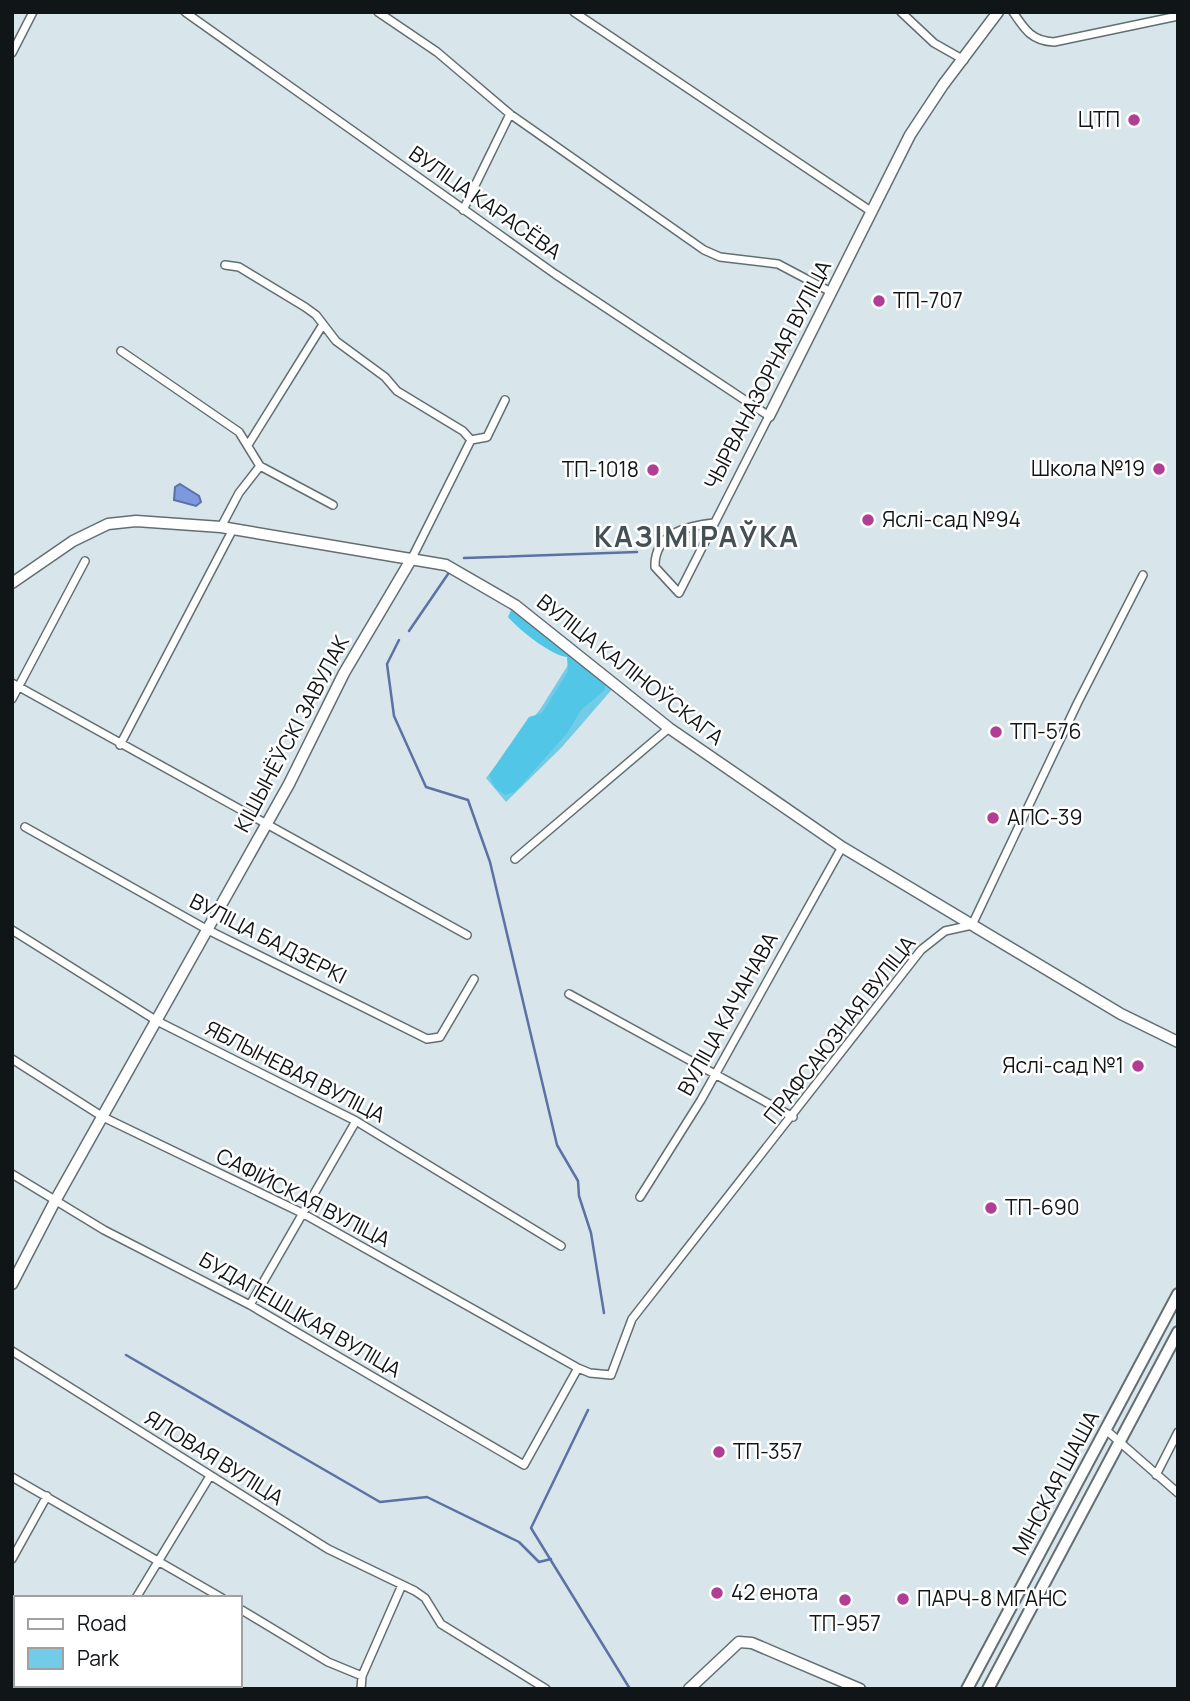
<svg xmlns="http://www.w3.org/2000/svg" width="1190" height="1701" viewBox="0 0 1190 1701" font-family="Manrope,sans-serif">
<style>
.green{fill:#73cce7}
.forest{fill:#52c6e6}
.water{fill:#7c98e1;stroke:#5c71a4;stroke-width:2}
.lines{fill:none;stroke-linecap:round;stroke-linejoin:round}
.stream{stroke:#5c71a4;stroke-width:2.5}
.street-casing{stroke:#626e72;stroke-width:10}
.secondary-casing{stroke:#626e72;stroke-width:13}
.primary-casing{stroke:#626e72;stroke-width:14}
.street{stroke:#fff;stroke-width:7}
.secondary{stroke:#fff;stroke-width:10}
.primary{stroke:#fff;stroke-width:10}
.poi-dot{fill:#b23d94;stroke:#fff;stroke-width:2.5}
.labels{text-anchor:middle;stroke-width:5;stroke-linejoin:round;paint-order:stroke}
.poi-label{font-size:21px;fill:#101517;stroke:#fff;text-anchor:start}
.street-label{font-size:21px;fill:#101517;stroke:#fff}
.district-label{font-size:28px;font-weight:bold;letter-spacing:2px;fill:#455054;stroke:#fff}
</style>
<rect width="100%" height="100%" fill="#d8e6eb"/>
<path class="green" d="M575,654L614,687L562,747L506,802L486,778L541,708Z"/>
<path class="forest" d="M511,610C527,614 539,631 551,640C570,654 588,666 605,682V690L581,710L568,732L515,792L505,795L495,788L489,775L529,717L542,713L568,672L567,657C552,656 518,629 508,617Z"/>
<path class="water" d="M180,484L199,496L201,502L196,506L174,500L175,487Z"/>
<g class="lines">
<path class="stream" d="M464,558L637,552
M409,631L448,574
M399,640L387,664L394,716L426,787L468,800L490,862L557,1145L578,1181L579,1196L591,1233L604,1313
M126,1355L380,1502L427,1497L519,1542L539,1562L551,1559
M588,1410L531,1528L630,1689"/>
<g class="street-casing">
<path id="street" d="M185,12L555,274L769,416L679,593L655,567C654,533 687,526 714,523
M378,12L437,52L510,114L704,250L720,257L778,264L831,292
M574,12L872,212
M901,12L934,43L964,60
M1013,12C1025,30 1032,41 1054,42L1178,16
M12,53L33,12
M463,210L510,114
M225,265L239,267L305,307L316,315L336,341L385,377L397,391L463,431L471,440
M121,351L239,432L260,466L333,505
M248,445L322,326
M221,527L239,493L260,466
M412,558L471,440L487,437L505,400
M12,683L467,935
M12,699L85,561
M120,745L232,531
M25,827L208,930L427,1039L440,1037L474,979
M515,859L669,728
M12,930L157,1021L356,1121L561,1246
M569,994L793,1117
M12,1059L103,1117L302,1213L578,1368
M12,1174L104,1230L250,1305L524,1465L578,1368L590,1373L611,1375L632,1319L921,950L945,931L972,925L1078,702L1143,575
M640,1197L701,1100L842,847
M250,1305L356,1121
M12,1351L328,1549L415,1591L425,1598L441,1624L546,1689
M1106,1430L1178,1493
M1156,1475L1178,1432
M12,1477L222,1598
M12,1559L47,1496
M136,1598L210,1476
M240,1609L328,1662L362,1676
M87,1689L89,1685
M361,1689L362,1676L402,1585"/>
</g>
<g class="secondary-casing">
<path id="secondary" d="M769,416L910,135L943,85L998,12
M12,583L73,541L108,524L136,521L221,527L446,565L515,605L669,728L842,847L1121,1014L1178,1042
M12,1284L55,1201L289,784L344,673L412,558
M689,1689L739,1642L752,1643L860,1689"/>
</g>
<g class="primary-casing">
<path id="primary" d="M967,1689L1178,1294
M988,1689L1178,1332"/>
</g>
<use href="#street" class="street"/>
<use href="#secondary" class="secondary"/>
<use href="#primary" class="primary"/>
</g>
<g class="poi-dot">
<circle cx="1134" cy="120" r="7"/>
<circle cx="879" cy="301" r="7"/>
<circle cx="1159" cy="469" r="7"/>
<circle cx="653" cy="470" r="7"/>
<circle cx="868" cy="520" r="7"/>
<circle cx="996" cy="732" r="7"/>
<circle cx="993" cy="818" r="7"/>
<circle cx="1138" cy="1066" r="7"/>
<circle cx="991" cy="1208" r="7"/>
<circle cx="719" cy="1452" r="7"/>
<circle cx="717" cy="1593" r="7"/>
<circle cx="903" cy="1599" r="7"/>
<circle cx="845" cy="1600" r="7"/>
</g>
<g class="labels">
<g class="poi-label">
<text x="1120" y="127" text-anchor="end">ЦТП</text>
<text x="893" y="308">ТП-707</text>
<text x="1145" y="476" text-anchor="end">Школа №19</text>
<text x="639" y="477" text-anchor="end">ТП-1018</text>
<text x="882" y="527">Яслі-сад №94</text>
<text x="1010" y="739">ТП-576</text>
<text x="1007" y="825">АПС-39</text>
<text x="1124" y="1073" text-anchor="end">Яслі-сад №1</text>
<text x="1005" y="1215">ТП-690</text>
<text x="733" y="1459">ТП-357</text>
<text x="731" y="1600">42 енота</text>
<text x="917" y="1606">ПАРЧ-8 МГАНС</text>
<text x="845" y="1631" text-anchor="middle">ТП-957</text>
</g>
<g class="street-label">
<text transform="translate(485 203) rotate(35)" y="7">ВУЛІЦА КАРАСЁВА</text>
<text transform="translate(768 375) rotate(-63)" y="7">ЧЫРВАНАЗОРНАЯ ВУЛІЦА</text>
<text transform="translate(630 670) rotate(38)" y="7">ВУЛІЦА КАЛІНОЎСКАГА</text>
<text transform="translate(292 734) rotate(-62)" y="7">КІШЫНЁЎСКІ ЗАВУЛАК</text>
<text transform="translate(268 939) rotate(27)" y="7">ВУЛІЦА БАДЗЕРКІ</text>
<text transform="translate(728 1014) rotate(-61)" y="7">ВУЛІЦА КАЧАНАВА</text>
<text transform="translate(840 1030) rotate(-52)" y="7">ПРАФСАЮЗНАЯ ВУЛІЦА</text>
<text transform="translate(295 1072) rotate(27)" y="7">ЯБЛЫНЕВАЯ ВУЛІЦА</text>
<text transform="translate(303 1198) rotate(27)" y="7">САФІЙСКАЯ ВУЛІЦА</text>
<text transform="translate(300 1315) rotate(30)" y="7">БУДАПЕШЦКАЯ ВУЛІЦА</text>
<text transform="translate(214 1458) rotate(32)" y="7">ЯЛОВАЯ ВУЛІЦА</text>
<text transform="translate(1056 1483) rotate(-62)" y="7">МІНСКАЯ ШАША</text>
</g>
<g class="district-label">
<text x="697" y="547">КАЗІМІРАЎКА</text>
</g>
</g>
<rect width="1190" height="1701" fill="none" stroke="#101517" stroke-width="28"/>
<rect x="14" y="1596" width="228" height="91" fill="#ffffff" stroke="#9fa1a2" stroke-width="2"/>
<rect x="28" y="1619" width="35" height="10" fill="#ffffff" stroke="#9fa1a2" stroke-width="2"/>
<text x="77" y="1631" font-size="21" fill="#101517">Road</text>
<rect x="28" y="1648" width="35" height="21" fill="#73cce7" stroke="#9fa1a2" stroke-width="2"/>
<text x="77" y="1666" font-size="21" fill="#101517">Park</text>
</svg>
